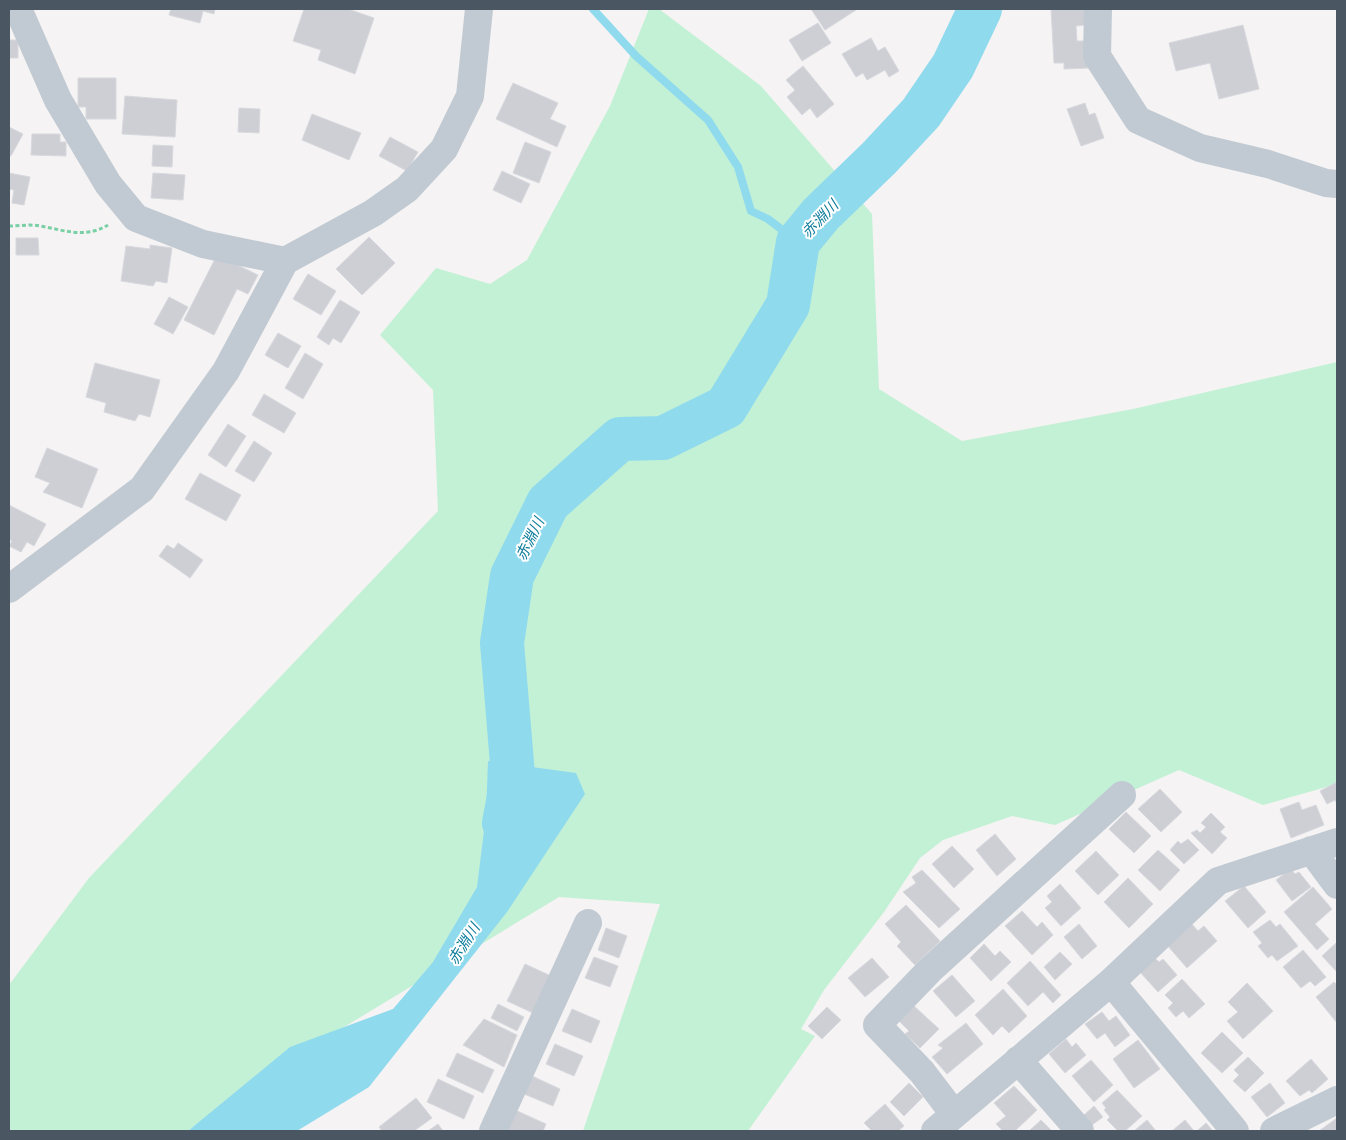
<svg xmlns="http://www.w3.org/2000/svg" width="1346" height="1140" viewBox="0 0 1346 1140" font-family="Ubuntu,'Noto Sans JP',sans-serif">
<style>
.green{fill:#c3f1d5}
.water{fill:#90daee}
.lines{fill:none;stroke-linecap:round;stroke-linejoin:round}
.stream{stroke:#90daee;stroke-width:8}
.river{stroke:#90daee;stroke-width:44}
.building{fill:#cdcfd5;stroke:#d7d9de}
.path{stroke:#7ad0a6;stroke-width:3;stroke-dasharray:4 2.5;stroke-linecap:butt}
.minor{stroke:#c1cad2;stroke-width:28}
.labels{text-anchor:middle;stroke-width:4;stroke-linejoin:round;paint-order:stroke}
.water-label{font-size:15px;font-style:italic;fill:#0c7c9b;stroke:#fff}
</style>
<rect width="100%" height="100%" fill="#f5f3f3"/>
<path class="green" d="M649,9H659L761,86L872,214L879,389L962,441L1133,409L1337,362V784L1263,805L1179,770L1055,825L1012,816L943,840L920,858L884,912L824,990L801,1029L815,1036L748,1131H583L660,904L559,897L311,1047L187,1131H9V985L89,878L438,511L433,390L380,335L436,268L490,284L527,260L610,106Z"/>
<path class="water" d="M488,761L576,773L585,794L507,912L369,1087L297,1131H188L290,1047L393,1009L433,962L477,887L486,815Z"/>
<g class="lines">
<path class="stream" d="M593,9L636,56L708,120L738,167L751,211L768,219L798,242"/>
<path class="river" d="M504,823L513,775L502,643L512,576L548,503L620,439L663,438L726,407L788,305L798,242L821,214L879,158L921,113L953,66L980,9"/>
</g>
<path class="building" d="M171,9H215L214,14L203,11L200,23L169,15Z
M304,9H348L374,18L355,74L318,60L321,50L293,41Z
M811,9H856V10L825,30Z
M1051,9H1084L1085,25L1076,26L1077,41H1088L1089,68L1064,69V63H1054Z
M818,23L831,43L802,61L789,40Z
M1243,25L1259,89L1219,99L1210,63L1176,71L1169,43Z
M871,38L878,51L885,47L899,71L889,77L885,70L867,80L863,73L856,77L842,54Z
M9,40H18V58H9Z
M803,66L834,104L817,118L810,108L802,115L787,97L795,90L786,80Z
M78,78H116V119H86V107H78Z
M513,83L558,103L550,119L566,126L557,147L496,119Z
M125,96L177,100L175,137L122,134Z
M1085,103L1089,115L1095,113L1104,138L1081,146L1067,109Z
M239,108L260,109L259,133L238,132Z
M312,114L361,133L349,160L302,140Z
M9,127L23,134L11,156L9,155Z
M32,134H60V142H66V156L31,155Z
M390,137L418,152L407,171L379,156Z
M525,142L551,152L539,183L513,173Z
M153,145L173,146L172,167L152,166Z
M502,171L530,184L521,203L493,190Z
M9,173L30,177L24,205L12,203L14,190L9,189Z
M153,173L185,175L183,200L151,198Z
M369,237L395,263L362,295L336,269Z
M16,238H38L39,255H16Z
M150,245L172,248L167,283L156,281L153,286L121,281L126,246L150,249Z
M217,255L258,275L248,294L237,289L214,335L184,320Z
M308,274L336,291L321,315L293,299Z
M169,297L188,307L173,334L154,324Z
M340,300L360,312L341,343L333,338L329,345L317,337Z
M278,333L301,346L288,368L265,355Z
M305,353L323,364L303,399L285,388Z
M95,363L160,380L150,417L139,414L135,421L104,412L106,403L86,397Z
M264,394L296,413L284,433L252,415Z
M228,424L246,436L226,467L208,455Z
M254,441L272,453L254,482L235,471Z
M47,448L98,469L82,508L43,492L50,483L35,477Z
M200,473L241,495L226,521L185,499Z
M9,505L46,524L34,546L27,542L21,552L9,546L12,541L9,539Z
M178,543L203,560L190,578L159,556L167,545L174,549Z
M1337,782V804L1335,800L1327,804L1320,791Z
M1160,789L1182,812L1161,832L1138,809Z
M1299,802L1302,810L1316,805L1324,825L1291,838L1280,809Z
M1126,812L1151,836L1134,853L1109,829Z
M1211,813L1225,827L1220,832L1227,838L1212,854L1191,833L1197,830L1200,833L1206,827L1201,823Z
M995,834L1016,859L997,876L976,850Z
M1188,839L1199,850L1184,864L1170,850L1178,841L1181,844Z
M952,846L974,869L954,888L932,864Z
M1158,850L1180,870L1160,891L1138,870Z
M1096,851L1119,875L1098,895L1075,871Z
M1291,869L1295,874L1299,872L1311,887L1292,901L1276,880Z
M922,870L960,909L939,928L903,892L916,883L912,877Z
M1128,878L1153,904L1129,928L1104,902Z
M1060,884L1081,908L1061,926L1045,908L1052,902L1047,896Z
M1244,886L1266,912L1248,928L1225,901Z
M1313,887L1332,909L1315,924L1329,939L1317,950L1284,912Z
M906,905L940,941L915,965L897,946L901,942L885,924Z
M1022,911L1037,927L1042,922L1053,935L1032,955L1005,926Z
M1270,920L1276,927L1280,924L1298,946L1277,961L1272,955L1268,958L1258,946L1262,943L1253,932Z
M1191,923L1198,931L1204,926L1217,941L1187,968L1167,945Z
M1079,924L1097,946L1082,959L1064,937Z
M606,928L627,936L619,958L598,950Z
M1337,942V972L1322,956Z
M984,944L995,956L1000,951L1011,962L991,981L970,958Z
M1303,950L1326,977L1315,986L1310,981L1301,988L1283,967Z
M1060,952L1072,964L1055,980L1044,967Z
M594,957L618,966L610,987L585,978Z
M1154,957L1159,962L1163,959L1177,975L1158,992L1139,971Z
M872,958L889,977L865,997L848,978Z
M1030,961L1061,995L1053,1003L1043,992L1028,1006L1007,983Z
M525,964L551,976L533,1013L507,1001Z
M952,975L975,1001L956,1017L933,991Z
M1182,979L1205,1004L1189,1018L1183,1011L1176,1017L1168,1008L1173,1003L1165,995Z
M1334,982L1337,985V1023L1316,997Z
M1247,983L1273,1011L1243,1039L1227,1021L1238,1012L1228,1002Z
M1003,989L1027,1016L1009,1033L1002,1026L993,1035L975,1015Z
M498,1004L524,1017L517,1031L491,1018Z
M913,1005L939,1029L920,1048L905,1034L909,1031L898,1020Z
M827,1007L841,1020L822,1039L808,1026Z
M572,1009L600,1021L591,1043L562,1031Z
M1102,1012L1109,1021L1116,1016L1130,1035L1115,1047L1105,1033L1097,1039L1085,1024Z
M484,1019L517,1035L504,1067L463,1045Z
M966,1023L983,1044L947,1074L932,1057L943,1048L938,1045Z
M1222,1032L1243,1053L1222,1073L1201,1053Z
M1066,1039L1072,1047L1076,1043L1086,1055L1065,1073L1049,1054Z
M1138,1040L1160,1069L1134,1088L1113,1059Z
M555,1044L583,1056L574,1076L546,1064Z
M457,1053L494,1070L483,1093L446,1076Z
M1248,1057L1264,1073L1245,1092L1233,1081L1239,1075L1234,1070Z
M1311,1059L1328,1079L1312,1093L1309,1090L1300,1096L1286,1081Z
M1091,1060L1113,1085L1094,1102L1072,1076Z
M532,1076L560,1089L553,1106L524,1094Z
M438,1079L474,1096L464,1119L427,1102Z
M909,1083L923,1097L904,1116L890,1102Z
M1270,1083L1285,1103L1267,1117L1251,1097Z
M1014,1086L1037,1110L1015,1131H1003L996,1124L1006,1116L994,1103Z
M1117,1090L1142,1116L1125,1131H1118L1107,1120L1110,1117L1104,1110L1106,1108L1102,1103Z
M416,1098L432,1118L414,1131H382L379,1127Z
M885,1104L904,1126L898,1131H872L864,1123Z
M1094,1106L1103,1117L1092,1125L1084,1115Z
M515,1110L546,1124L543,1131H505Z
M1337,1118V1131H1319Z
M1041,1120L1052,1131H1029Z
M1147,1120L1156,1131H1134Z
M1185,1120L1194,1131H1174L1173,1130Z
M1206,1123L1213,1131H1197Z
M438,1124L443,1131H428Z"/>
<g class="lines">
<path class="path" d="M9,226C19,226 30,224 40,226C64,230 85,239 108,225"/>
<path class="minor" d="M18,9L58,100L108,184L136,218L203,244L285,261
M1098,9L1097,56L1138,120L1200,148L1268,164L1326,183L1337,184
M9,589L142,489L226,371L285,261L373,213L407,189L444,149L470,96L479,9
M1311,850L1337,885
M1111,982L1235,1131
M1018,1060L1080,1131
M954,1114L922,1072L877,1025L930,970L1122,795
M493,1131L588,923
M935,1131L1111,982L1218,881L1337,842
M1274,1131L1337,1100"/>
</g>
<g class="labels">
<g class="water-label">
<text transform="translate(820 219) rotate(-46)" y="5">赤淵川</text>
<text transform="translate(530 539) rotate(-64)" y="5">赤淵川</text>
<text transform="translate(464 944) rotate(-58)" y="5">赤淵川</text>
</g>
</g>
<rect width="1346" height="1140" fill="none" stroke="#4a5661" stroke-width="20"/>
</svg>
